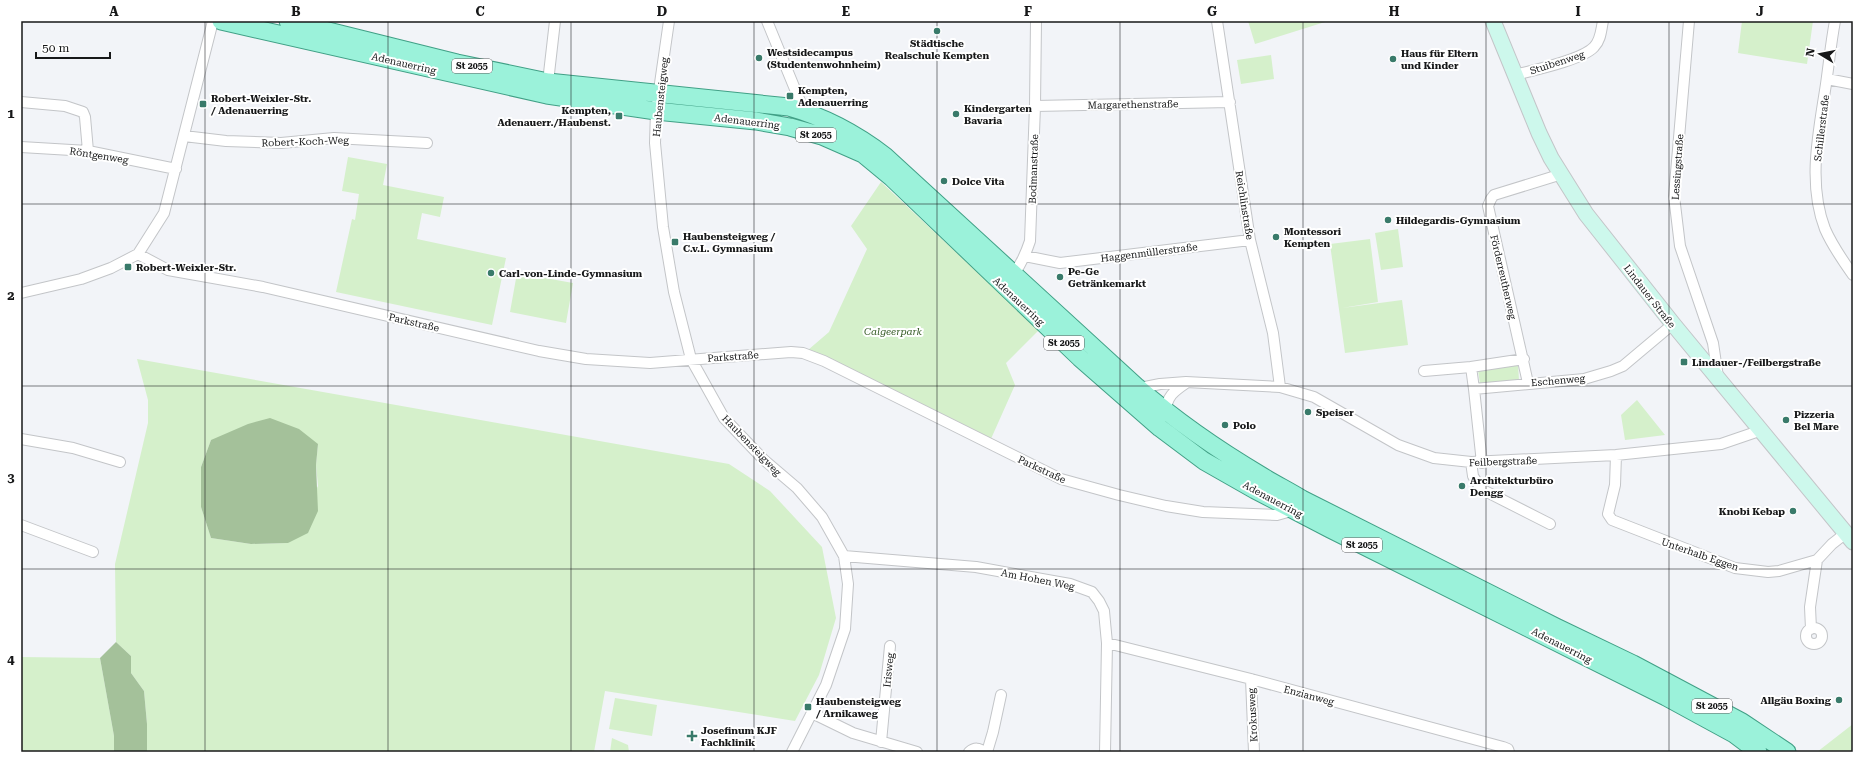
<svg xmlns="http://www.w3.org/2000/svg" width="1874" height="773" viewBox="0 0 1874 773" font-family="'Roboto Serif',serif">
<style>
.green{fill:#d5f0cb;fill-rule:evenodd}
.forest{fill:#a4c19a}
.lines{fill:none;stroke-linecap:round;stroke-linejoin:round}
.street-casing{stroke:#c3c5c8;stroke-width:12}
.secondary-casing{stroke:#c3c5c8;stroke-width:17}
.primary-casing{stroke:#41a086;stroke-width:19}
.street{stroke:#fff;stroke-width:10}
.secondary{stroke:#cdf8ec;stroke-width:15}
.primary{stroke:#9bf2da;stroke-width:17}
.grid{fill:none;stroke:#171819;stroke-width:1;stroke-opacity:0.55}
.poi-dot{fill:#397a6a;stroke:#fff;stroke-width:1.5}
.labels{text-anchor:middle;stroke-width:4;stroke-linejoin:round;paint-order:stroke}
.shield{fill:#fff;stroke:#5d5d5e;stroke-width:1}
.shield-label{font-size:9px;font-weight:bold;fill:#171819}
.poi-label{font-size:10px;font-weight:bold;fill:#171819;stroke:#fff;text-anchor:start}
.street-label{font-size:10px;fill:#171819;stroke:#fff}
.park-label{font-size:10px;font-style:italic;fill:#355b25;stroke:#fff}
.neatline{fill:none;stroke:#171819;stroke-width:1.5}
.grid-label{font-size:13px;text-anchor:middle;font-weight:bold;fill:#171819}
</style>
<rect width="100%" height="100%" fill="#f2f4f8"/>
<path class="green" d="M1248,21H1324L1325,22L1255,44Z
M1742,21H1813L1807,64L1738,53Z
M1271,55L1274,79L1241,84L1237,60Z
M348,157L387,164L383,185L444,197L440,217L422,213L417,239L506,258L492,325L336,292L352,219L355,220L359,194L342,191Z
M881,182L1039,330L1006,363L1015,385L990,441L808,350L829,332L867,249L851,226Z
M1398,229L1403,267L1381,270L1375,233Z
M1370,239L1378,302L1342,308L1402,300L1408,345L1345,353L1330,244Z
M517,273L573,283L566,323L510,312Z
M137,359L729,464L770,491L822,547L836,618L819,675L795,721L605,691L594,752H147V724L144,691L131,673V656L116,642L115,564L148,423V400ZM211,440L318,444L316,465L318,486L288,543L251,544L211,538L201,507V467Z
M1518,365L1519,380L1480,384L1478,370Z
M1637,400L1665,435L1625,440L1621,415Z
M21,657L100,658L114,736V752H21Z
M615,698L657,705L652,736L609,729Z
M1853,724V752H1817Z
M612,738L628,745L629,752H610Z"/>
<path class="forest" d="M270,418L299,429L318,444L316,465L318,511L308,533L288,543L251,544L211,538L201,507V467L211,440L248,424Z
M116,642L131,656V673L144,691L147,724V752H114V736L100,658Z"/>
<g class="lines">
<g class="street-casing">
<path id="street" d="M669,21L656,111L655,143L663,227L674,292L691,359L724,418L763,459L797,488L822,517L844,556L848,584L845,629L826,685L792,752
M767,21L804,111
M1217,21L1250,240L1273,333L1280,387
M1689,21L1674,196L1680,246L1713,343L1718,377
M1835,21C1831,42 1829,63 1826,84C1819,131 1807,182 1825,229C1832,245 1843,261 1853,275
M1515,75C1534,70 1582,60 1594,47C1601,40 1601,30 1603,21
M1827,79L1853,84
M548,82L555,21
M21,102L65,106L83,112L85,117L88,151
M1035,106L1230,102
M184,136L226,141L281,143L334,138L427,143
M21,147L88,151L176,169
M138,254L168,270L263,287L539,351L586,359L650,363L791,352L803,353L824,361L1061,479L1119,495L1166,506L1203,512L1277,515L1295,510
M1025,256L1060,263L1250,240
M1011,278C1019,268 1026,253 1030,241L1035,106L1036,21
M21,293L81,279L111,268L138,254L164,213L213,21
M1524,359L1471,367L1474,389L1584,379L1611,371L1623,366L1673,324
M1424,371L1471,367
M1528,383L1488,206L1491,199L1494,195L1562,174
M1135,389L1160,384L1186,382L1280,387L1314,397L1398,445L1434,458L1471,462L1616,455L1721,444L1762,430
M1474,389L1482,463
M1166,412C1166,397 1174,391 1186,383
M21,439L73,448L120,462
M1616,455L1615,485L1608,514L1612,520L1735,568L1768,572L1779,571L1817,560L1832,544L1846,533
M1471,462L1473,476L1481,489L1550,524
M21,525L93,552
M844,556L976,567L1070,584L1092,592L1099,601L1104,611L1105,622L1107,643L1105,752
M1806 636a8 8 0 1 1 16 0a8 8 0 1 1-16 0Z
M1811,629L1810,607L1817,560
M1107,643L1251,679L1503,747L1508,749L1509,752
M1251,679L1254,752
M812,713L853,733L917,752
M881,742L890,646
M969,752C975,747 979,748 985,752
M987,752L993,732L1001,695"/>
</g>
<g class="secondary-casing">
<path id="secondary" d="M1493,21L1539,133L1551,158L1586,214L1673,324L1853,542"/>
</g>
<g class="primary-casing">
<path id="primary" d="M221,21L547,95L656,111L756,121L790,127L822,136L863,154L892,178L1080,358L1160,428L1204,461L1255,490L1330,529L1666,697L1734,734L1758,752
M288,21L457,63L548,82L789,107C825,117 855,133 885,156L1137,387C1176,421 1218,450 1262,476C1275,484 1289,491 1302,499L1556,627L1633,664L1742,722L1787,752"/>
</g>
<use href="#street" class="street"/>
<use href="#secondary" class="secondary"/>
<use href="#primary" class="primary"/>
</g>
<path class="grid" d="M205,21V752M388,21V752M571,21V752M754,21V752M937,21V752M1120,21V752M1303,21V752M1486,21V752M1669,21V752M21,204H1853M21,386H1853M21,569H1853"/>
<g class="poi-dot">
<circle cx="937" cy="31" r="4"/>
<circle cx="759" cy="58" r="4"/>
<circle cx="1393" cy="59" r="4"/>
<rect x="786" y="92" width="8" height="8" rx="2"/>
<rect x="199" y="100" width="8" height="8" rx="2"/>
<circle cx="956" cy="114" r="4"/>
<rect x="615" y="112" width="8" height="8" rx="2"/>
<circle cx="944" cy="181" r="4"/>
<circle cx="1388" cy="220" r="4"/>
<circle cx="1276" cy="237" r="4"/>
<rect x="671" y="238" width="8" height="8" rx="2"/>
<rect x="124" y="263" width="8" height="8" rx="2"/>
<circle cx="491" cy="273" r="4"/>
<circle cx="1060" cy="277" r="4"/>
<rect x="1680" y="358" width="8" height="8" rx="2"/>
<circle cx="1308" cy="412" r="4"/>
<circle cx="1786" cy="420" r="4"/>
<circle cx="1225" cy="425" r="4"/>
<circle cx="1462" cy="486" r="4"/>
<circle cx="1793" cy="511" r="4"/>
<circle cx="1839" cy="700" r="4"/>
<rect x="804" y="703" width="8" height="8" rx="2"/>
<path d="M690 730h4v4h4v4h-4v4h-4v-4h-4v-4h4z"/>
</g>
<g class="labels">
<g class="shield">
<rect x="452" y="59" width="40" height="14" rx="3"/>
<rect x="796" y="128" width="40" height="14" rx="3"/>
<rect x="1044" y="336" width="40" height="14" rx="3"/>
<rect x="1342" y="538" width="40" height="14" rx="3"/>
<rect x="1692" y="699" width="40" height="14" rx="3"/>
</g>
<g class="shield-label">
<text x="472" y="69">St 2055</text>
<text x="816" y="138">St 2055</text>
<text x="1064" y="346">St 2055</text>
<text x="1362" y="548">St 2055</text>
<text x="1712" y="709">St 2055</text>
</g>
<g class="poi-label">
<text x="937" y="47" text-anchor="middle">Städtische<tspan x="937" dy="12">Realschule Kempten</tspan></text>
<text x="767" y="56">Westsidecampus<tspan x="767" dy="12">(Studentenwohnheim)</tspan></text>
<text x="1401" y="57">Haus für Eltern<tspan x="1401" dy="12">und Kinder</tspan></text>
<text x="798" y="94">Kempten,<tspan x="798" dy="12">Adenauerring</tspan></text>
<text x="211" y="102">Robert-Weixler-Str.<tspan x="211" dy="12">/ Adenauerring</tspan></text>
<text x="964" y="112">Kindergarten<tspan x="964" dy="12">Bavaria</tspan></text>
<text x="611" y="114" text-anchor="end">Kempten,<tspan x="611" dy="12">Adenauerr./Haubenst.</tspan></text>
<text x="952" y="185">Dolce Vita</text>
<text x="1396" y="224">Hildegardis-Gymnasium</text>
<text x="1284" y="235">Montessori<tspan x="1284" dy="12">Kempten</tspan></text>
<text x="683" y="240">Haubensteigweg /<tspan x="683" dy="12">C.v.L. Gymnasium</tspan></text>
<text x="136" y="271">Robert-Weixler-Str.</text>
<text x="1068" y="275">Pe-Ge<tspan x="1068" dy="12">Getränkemarkt</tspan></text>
<text x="499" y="277">Carl-von-Linde-Gymnasium</text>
<text x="1692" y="366">Lindauer-/Feilbergstraße</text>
<text x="1316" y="416">Speiser</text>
<text x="1794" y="418">Pizzeria<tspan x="1794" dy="12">Bel Mare</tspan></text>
<text x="1233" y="429">Polo</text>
<text x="1470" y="484">Architekturbüro<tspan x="1470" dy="12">Dengg</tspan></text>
<text x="1785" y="515" text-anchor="end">Knobi Kebap</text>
<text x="1831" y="704" text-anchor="end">Allgäu Boxing</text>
<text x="816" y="705">Haubensteigweg<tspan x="816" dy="12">/ Arnikaweg</tspan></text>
<text x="701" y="734">Josefinum KJF<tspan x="701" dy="12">Fachklinik</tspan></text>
</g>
<g class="street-label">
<text transform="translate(1557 62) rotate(-18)" y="4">Stuibenweg</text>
<text transform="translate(404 63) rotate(13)" y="4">Adenauerring</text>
<text transform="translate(660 97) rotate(-84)" y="4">Haubensteigweg</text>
<text transform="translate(1133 104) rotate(-1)" y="4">Margarethenstraße</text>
<text transform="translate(747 121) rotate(7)" y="4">Adenauerring</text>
<text transform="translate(1821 128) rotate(-83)" y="4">Schillerstraße</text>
<text transform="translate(305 141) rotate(-2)" y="4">Robert-Koch-Weg</text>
<text transform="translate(99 155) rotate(9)" y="4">Röntgenweg</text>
<text transform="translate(1677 167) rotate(-86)" y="4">Lessingstraße</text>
<text transform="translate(1033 169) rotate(-88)" y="4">Bodmanstraße</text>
<text transform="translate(1245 205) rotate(81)" y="4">Reichlinstraße</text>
<text transform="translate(1149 252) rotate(-7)" y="4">Haggenmüllerstraße</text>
<text transform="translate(1504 277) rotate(77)" y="4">Förderreutherweg</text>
<text transform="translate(1650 296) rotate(52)" y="4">Lindauer Straße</text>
<text transform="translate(1019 301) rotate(43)" y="4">Adenauerring</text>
<text transform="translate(414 322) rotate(13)" y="4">Parkstraße</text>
<text transform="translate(733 356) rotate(-4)" y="4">Parkstraße</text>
<text transform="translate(1558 380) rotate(-5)" y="4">Eschenweg</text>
<text transform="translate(752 445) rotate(46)" y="4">Haubensteigweg</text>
<text transform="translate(1503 461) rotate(-2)" y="4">Feilbergstraße</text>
<text transform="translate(1042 469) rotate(25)" y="4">Parkstraße</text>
<text transform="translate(1273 499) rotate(28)" y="4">Adenauerring</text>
<text transform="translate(1700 554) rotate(19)" y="4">Unterhalb Eggen</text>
<text transform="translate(1038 579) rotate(11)" y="4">Am Hohen Weg</text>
<text transform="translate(1562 645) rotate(27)" y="4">Adenauerring</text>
<text transform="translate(888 670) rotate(-84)" y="4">Irisweg</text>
<text transform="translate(1309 695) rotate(15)" y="4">Enzianweg</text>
<text transform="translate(1252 715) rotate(-93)" y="4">Krokusweg</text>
</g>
<g class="park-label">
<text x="893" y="335">Calgeerpark</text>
</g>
</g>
<rect width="1874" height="773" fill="none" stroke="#ffffff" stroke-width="44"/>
<g transform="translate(1820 54) rotate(280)" stroke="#ffffff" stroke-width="3" paint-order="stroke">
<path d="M0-3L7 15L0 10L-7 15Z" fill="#171819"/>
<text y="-6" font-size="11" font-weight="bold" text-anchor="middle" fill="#171819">N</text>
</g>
<path d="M36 52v6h74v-6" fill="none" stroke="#171819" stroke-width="2"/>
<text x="42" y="52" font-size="12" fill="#171819" stroke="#ffffff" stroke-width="3" paint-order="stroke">50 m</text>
<rect x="22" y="22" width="1830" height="729" class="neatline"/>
<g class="grid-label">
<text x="114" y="16">A</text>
<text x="296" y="16">B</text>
<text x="480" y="16">C</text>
<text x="662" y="16">D</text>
<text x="846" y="16">E</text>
<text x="1028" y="16">F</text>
<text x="1212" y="16">G</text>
<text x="1394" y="16">H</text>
<text x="1578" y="16">I</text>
<text x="1760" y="16">J</text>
<text x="11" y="118">1</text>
<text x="11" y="300">2</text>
<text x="11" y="482">3</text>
<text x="11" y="664">4</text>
</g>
</svg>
